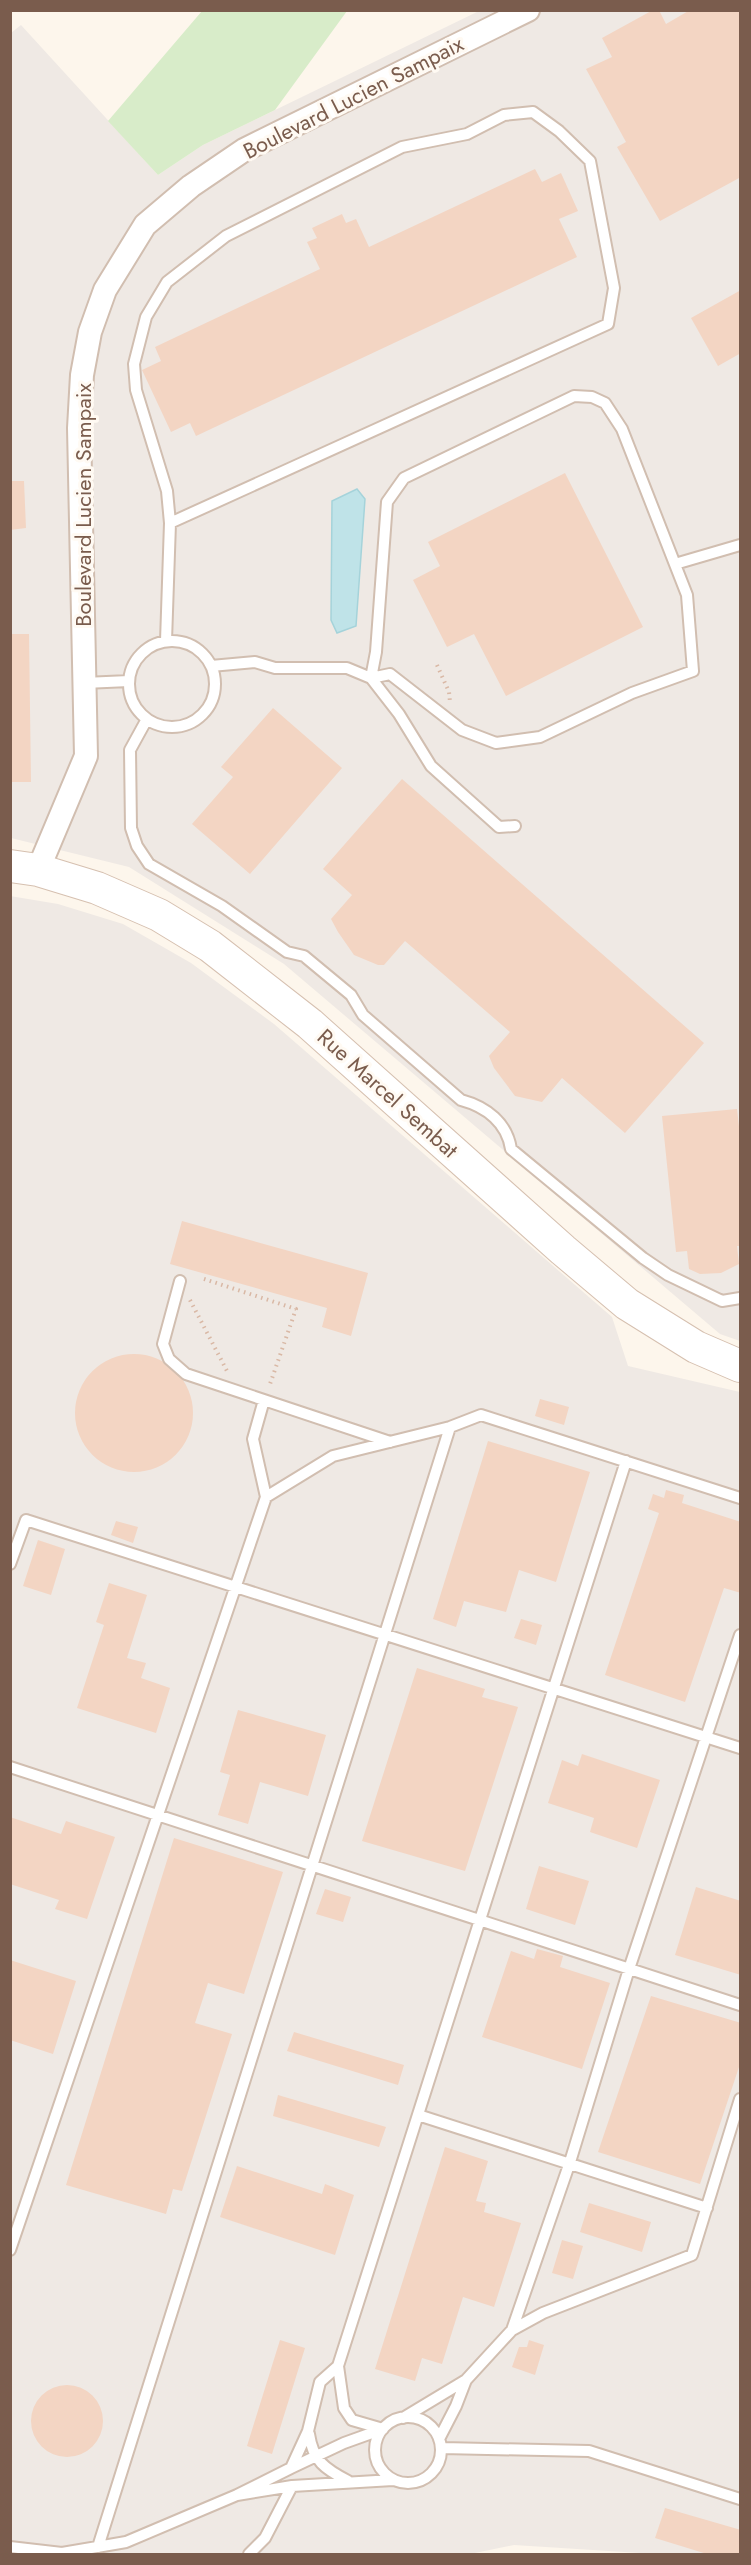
<svg xmlns="http://www.w3.org/2000/svg" width="751" height="2565" viewBox="0 0 751 2565" font-family="Jost,sans-serif">
<style>
.industrial{fill:#efe9e4}
.green{fill:#d8ecc9}
.water{fill:#bfe3e8;stroke:#a5d3da;stroke-width:1.5}
.building{fill:#f3d5c3}
.lines{fill:none;stroke-linecap:round;stroke-linejoin:round}
.service-casing{stroke:#d1beb0;stroke-width:14}
.minor-casing{stroke:#d1beb0;stroke-width:26}
.secondary-casing{stroke:#d6c0b0;stroke-width:34}
.path{stroke:#d9b8a5;stroke-width:4;stroke-dasharray:1.5 4.5;stroke-linecap:butt}
.service{stroke:#fff;stroke-width:10}
.minor{stroke:#fff;stroke-width:22}
.secondary{stroke:#fff;stroke-width:32}
.labels{text-anchor:middle;stroke-width:6;stroke-linejoin:round;paint-order:stroke}
.street-label{font-size:22px;fill:#7a5c4d;stroke:#fffaf3}
</style>
<rect width="100%" height="100%" fill="#fdf6ec"/>
<path class="industrial" d="M479,11H740V1341L720,1334L284,964L129,867L11,838V33L21,25L158,175L203,145Z
M10,896L58,904L123,924L191,963L274,1024L612,1317L628,1366L740,1392V2554H656L514,2545L470,2554H11Z"/>
<path class="green" d="M202,11H347L275,110L203,145L158,175L108,121Z"/>
<path class="water" d="M357,489L365,499L356,626L337,633L331,620L332,501Z"/>
<path class="building" d="M653,10H659L666,24L690,10H741V177L660,221L617,147L626,142L586,69L612,57L602,38Z
M535,169L542,182L561,173L578,211L559,219L577,257L196,436L190,423L171,432L142,370L161,361L155,347L320,269L307,242L317,238L312,228L342,214L346,223L356,219L369,247Z
M741,290V353L718,366L691,318Z
M565,473L643,627L506,696L474,634L447,647L413,580L440,566L428,542Z
M10,481H24L26,528L10,530Z
M10,634H29L31,782H10Z
M273,708L342,768L250,874L192,824L233,777L221,767Z
M402,779L704,1043L625,1133L562,1078L542,1102L515,1096L494,1068L489,1056L510,1032L405,941L384,965H378L354,955L338,932L331,919L352,895L323,869Z
M737,1109L741,1144V1246H737L739,1264L721,1273L700,1274L689,1269L687,1251L676,1252L662,1116Z
M182,1221L368,1273L351,1336L322,1327L327,1308L170,1264Z
M75 1413a59 59 0 1 1 118 0a59 59 0 1 1-118 0Z
M540,1399L569,1407L564,1425L535,1416Z
M488,1441L590,1472L556,1582L519,1570L506,1612L464,1601L456,1627L433,1619Z
M666,1490L684,1495L682,1503L741,1522V1593L724,1588L685,1702L605,1675L659,1513L648,1509L653,1494L664,1498Z
M116,1521L138,1527L133,1543L111,1535Z
M38,1540L65,1549L51,1595L23,1586Z
M109,1583L147,1595L127,1658L146,1663L141,1678L170,1688L156,1733L77,1708L104,1625L96,1622Z
M521,1619L542,1625L536,1645L514,1638Z
M417,1668L485,1689L482,1697L518,1707L465,1871L362,1841Z
M238,1710L326,1735L308,1796L260,1782L248,1824L218,1815L230,1775L220,1772Z
M582,1754L660,1780L637,1848L590,1832L594,1818L548,1803L562,1760L578,1766Z
M10,1817L61,1834L66,1821L115,1837L87,1919L55,1909L59,1900L10,1884Z
M174,1838L283,1872L244,1994L208,1983L195,2023L232,2034L182,2191L173,2189L166,2214L66,2185Z
M539,1866L589,1881L575,1925L526,1909Z
M696,1887L741,1901V1975L675,1955Z
M325,1889L351,1897L343,1922L316,1914Z
M537,1949L563,1956L560,1967L610,1983L582,2069L482,2037L511,1951L534,1959Z
M10,1960L76,1981L53,2054L10,2040Z
M651,1996L741,2023V2061L700,2184L598,2152Z
M294,2032L404,2065L398,2085L287,2051Z
M278,2095L386,2127L379,2147L273,2116Z
M445,2147L488,2161L476,2201L486,2203L484,2212L521,2223L494,2307L463,2297L442,2364L422,2358L415,2381L375,2369Z
M237,2166L322,2194L325,2184L354,2195L335,2255L220,2217Z
M589,2203L651,2222L642,2252L580,2232Z
M562,2240L583,2246L573,2279L552,2273Z
M280,2340L305,2348L272,2454L247,2446Z
M529,2340L544,2345L535,2375L512,2367L519,2347H527Z
M31 2421a36 36 0 1 1 72 0a36 36 0 1 1-72 0Z
M665,2508L741,2530V2554H707L655,2538Z"/>
<g class="lines">
<g class="service-casing">
<path id="service" d="M574,396L592,397L605,403L622,429L687,595L693,671L632,693L540,737L496,743L462,730L390,674L371,678L376,652L387,502L404,478Z
M675,564L740,545
M166,641L170,523L167,491L136,390L134,364L146,317L167,282L226,236L402,147L467,134L504,115L533,112L559,131L590,161L614,288L608,324L170,523
M129 684a43 43 0 1 1 86 0a43 43 0 1 1-86 0Z
M211,666L255,662L275,668H347L371,678L399,714L431,766L499,827L515,826
M84,683L129,681
M147,719L130,750L131,828L137,846L149,864L222,906L287,952L304,956L351,995L363,1015L461,1100C487,1107 507,1123 511,1149L643,1258L668,1275L722,1301L740,1298
M180,1281L163,1344L169,1359L186,1374L390,1442
M266,1497L333,1456L450,1427L481,1415L740,1498
M10,1564L26,1520L740,1748
M10,1767L740,2005
M418,2115L707,2208
M10,2250L266,1497L253,1439L264,1400
M512,2330L543,2313L692,2255L740,2099
M338,2366L626,1461
M466,2380L512,2330L570,2162L629,1969L740,1635
M375 2450a33 33 0 1 1 66 0a33 33 0 1 1-66 0Z
M403,2418L466,2380L456,2406L439,2439
M383,2429L352,2420L344,2408L338,2366L320,2382L308,2431L291,2468L237,2495L292,2486L393,2480
M309,2434C313,2461 325,2469 348,2481
M442,2448L589,2451L740,2499
M291,2468L344,2443L383,2429
M10,2547L62,2553L126,2542L237,2495
M98,2547L450,1427
M249,2554L265,2538L292,2486"/>
</g>
<g class="minor-casing">
<path id="minor" d="M38,870L86,756L79,428L82,375L90,332L105,290L145,225L191,186L244,150L528,10"/>
</g>
<g class="secondary-casing">
<path id="secondary" d="M10,866L38,870L97,888L159,915L210,946L310,1024L563,1250L627,1304L696,1347L740,1366"/>
</g>
<path class="path" d="M437,665L449,692L450,702
M204,1279L296,1309L269,1387
M190,1300L227,1371"/>
<use href="#service" class="service"/>
<use href="#minor" class="minor"/>
<use href="#secondary" class="secondary"/>
</g>
<g class="labels">
<g class="street-label">
<text transform="translate(353 97) rotate(-27)" y="8">Boulevard Lucien Sampaix</text>
<text transform="translate(83 505) rotate(-90)" y="8">Boulevard Lucien Sampaix</text>
<text transform="translate(388 1093) rotate(42)" y="8">Rue Marcel Sembat</text>
</g>
</g>
<rect width="751" height="2565" fill="none" stroke="#7a5c4d" stroke-width="24"/>
</svg>
